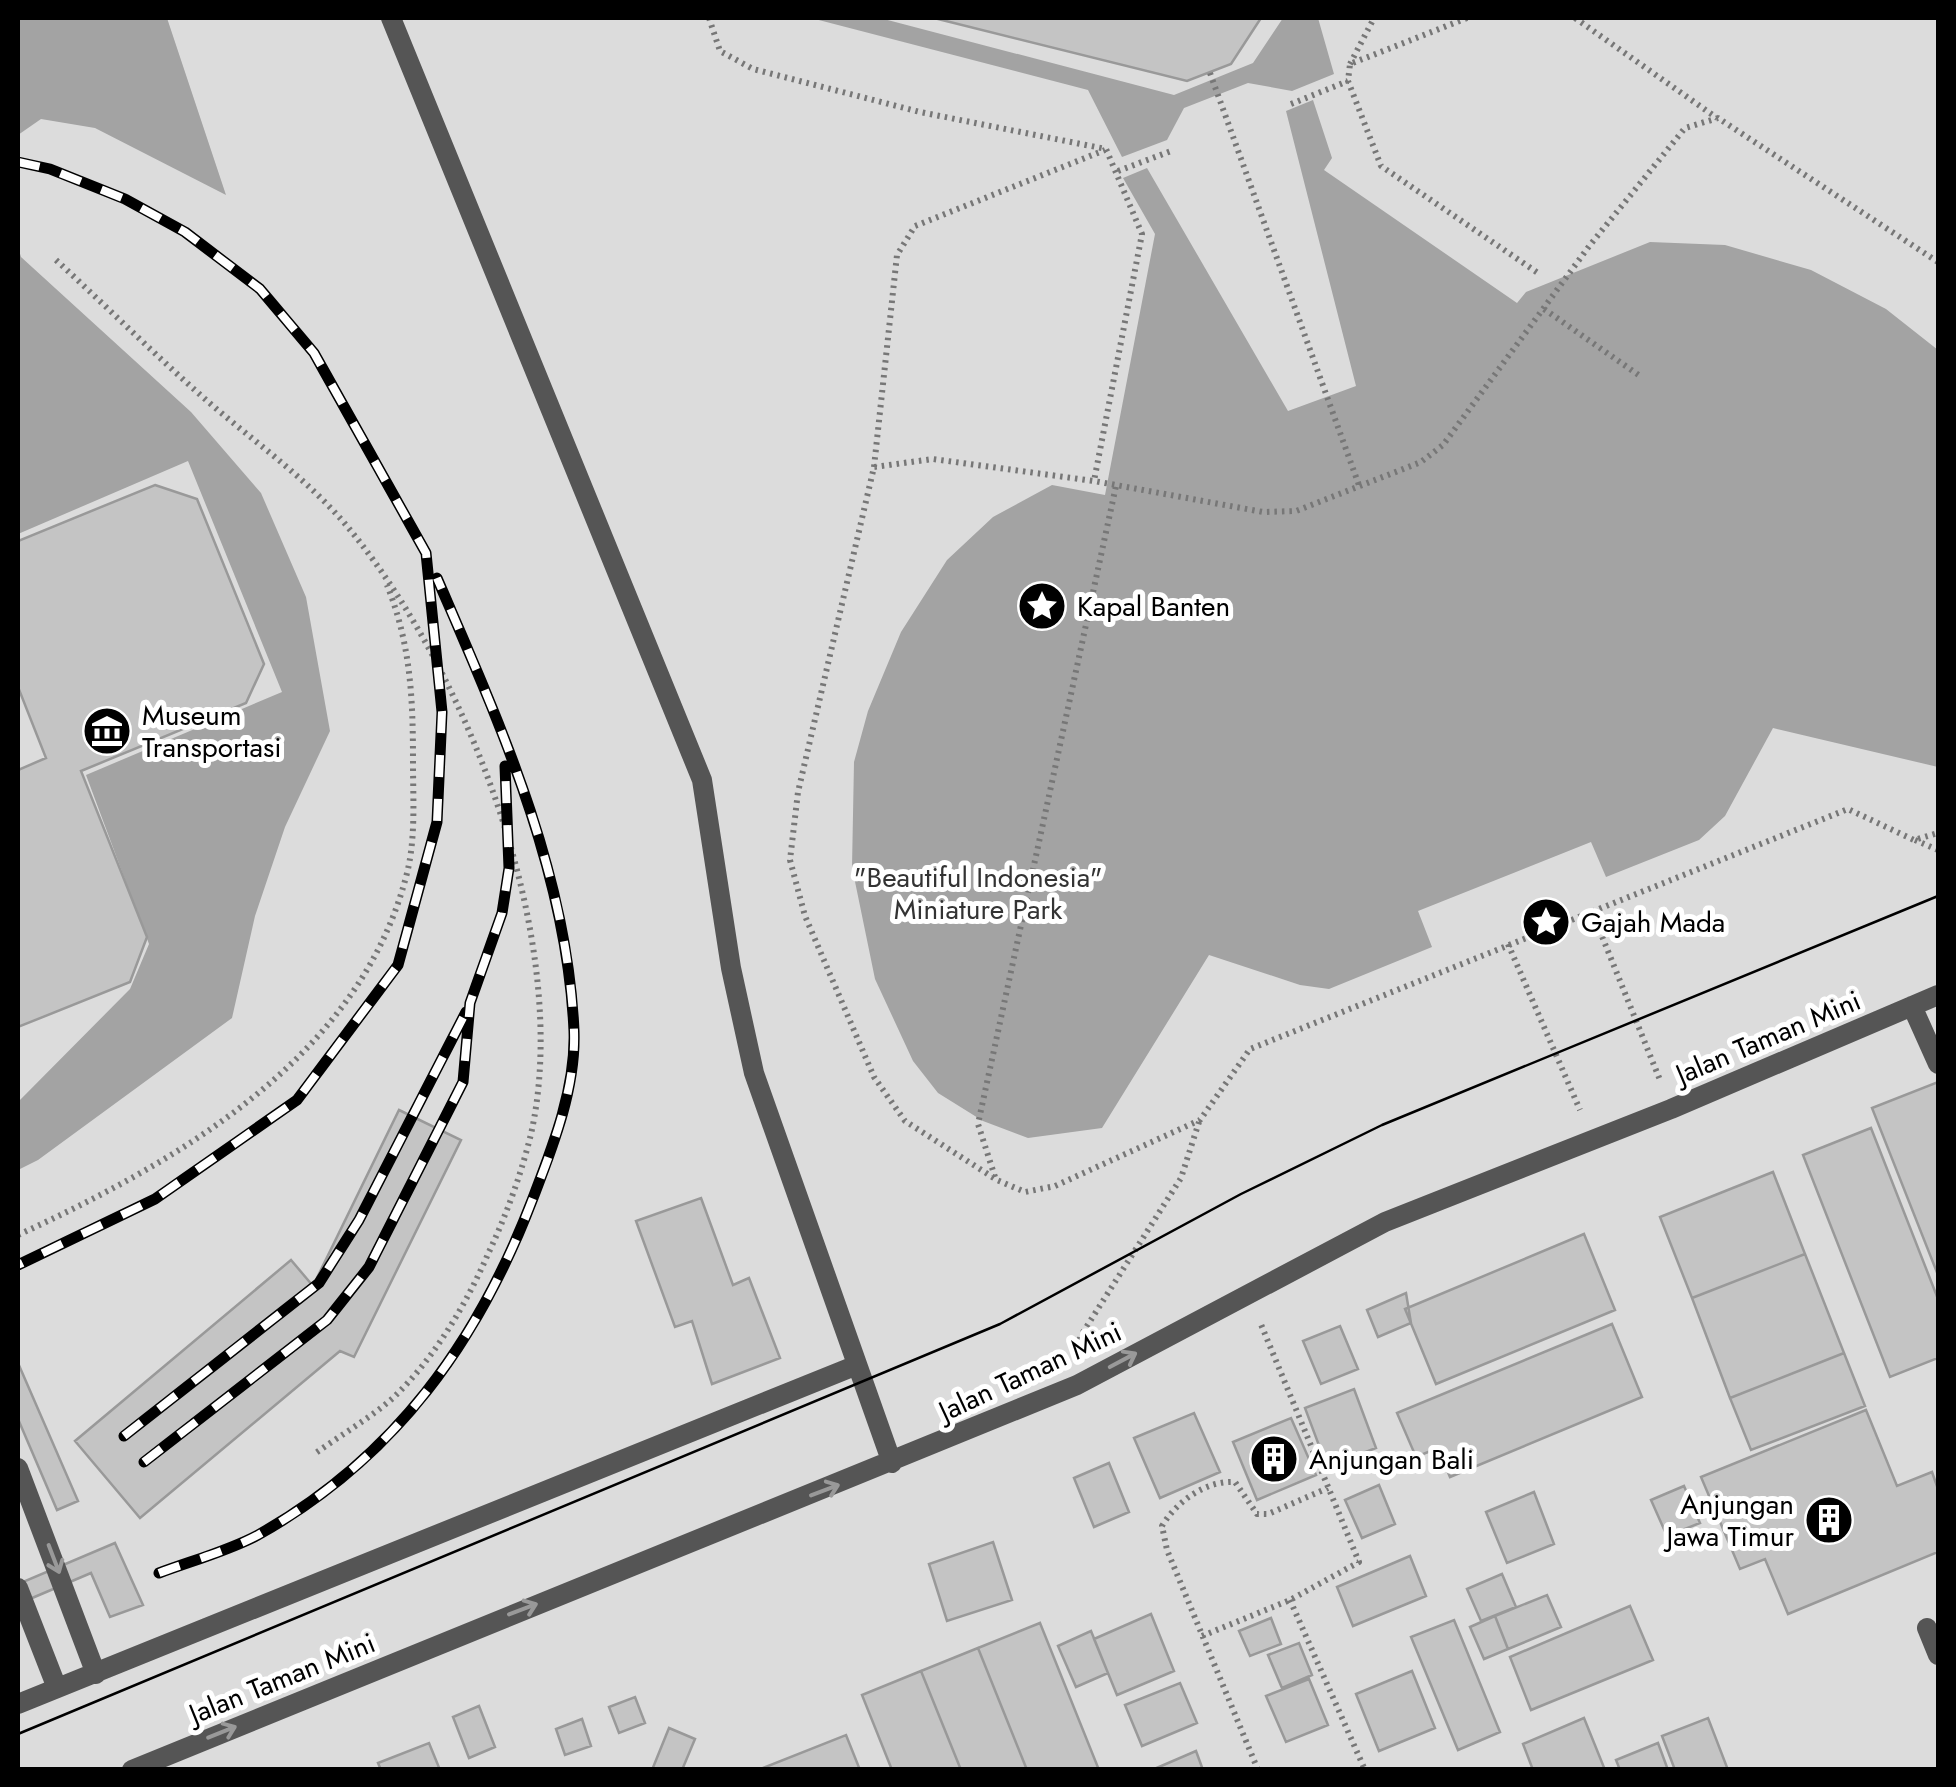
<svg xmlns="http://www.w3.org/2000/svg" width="1956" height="1787" viewBox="0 0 1956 1787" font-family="Jost,sans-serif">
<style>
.green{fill:#dcdcdc}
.water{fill:#a3a3a3}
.building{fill:#c4c4c4;stroke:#999;stroke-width:2.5}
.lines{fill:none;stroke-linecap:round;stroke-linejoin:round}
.path{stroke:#777;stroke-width:6;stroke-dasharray:2.5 5;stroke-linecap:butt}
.lane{stroke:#555;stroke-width:20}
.tram{stroke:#000;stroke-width:2.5}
.rail-casing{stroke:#000;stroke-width:11}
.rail{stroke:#fff;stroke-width:8;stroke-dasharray:22;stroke-linecap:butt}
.oneway{stroke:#999}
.labels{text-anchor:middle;stroke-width:10;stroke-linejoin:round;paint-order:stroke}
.poi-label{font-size:28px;fill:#000;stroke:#fff;text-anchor:start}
.park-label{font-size:28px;fill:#333;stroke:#fff}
.street-label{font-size:28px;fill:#000;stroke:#fff}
</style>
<rect width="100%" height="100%" fill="#fff"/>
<path class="green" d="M18,18H1938V1769H18Z"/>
<path class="water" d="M18,18H167L226,195L95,128L41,119L18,135Z
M811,18H880L1174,95L1253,63L1283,18H1318L1334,74L1292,91L1248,83L1184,108L1167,140L1122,157L1088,90Z
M1313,100L1332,158L1324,170L1517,303L1526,292L1650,242L1725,245L1811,270L1886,309L1938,350V767L1773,728L1725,816L1699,840L1606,877L1591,842L1418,911L1432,947L1329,989L1300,985L1209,955L1102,1128L1028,1138L983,1121L938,1093L913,1061L875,979L852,867L854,762L868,711L901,632L947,560L993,517L1052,485L1105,495L1155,234L1123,178L1147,168L1288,411L1356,386L1286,111Z
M18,247L21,257L191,412L261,493L306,597L330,731L285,827L255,916L232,1018L38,1160L18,1170V1102L130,989L149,944L86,775L282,692L188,461L18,534Z"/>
<path class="building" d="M934,18H1261L1231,64L1187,81Z
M155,485L197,499L264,664L246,703L81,771L147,937L130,982L18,1027V770L46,758L18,687V541Z
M1938,1082V1275L1872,1108Z
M399,1110L461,1140L354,1357L340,1351L140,1518L75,1441L291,1260L313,1286Z
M1871,1128L1938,1299V1358L1890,1377L1803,1155Z
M1773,1172L1805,1254L1692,1298L1660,1217Z
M701,1198L733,1285L749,1278L780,1358L712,1384L692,1321L675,1327L636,1221Z
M1584,1234L1615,1310L1436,1384L1405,1309Z
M1805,1254L1844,1353L1730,1398L1692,1298Z
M1406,1293L1411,1323L1378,1337L1367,1310Z
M1612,1324L1642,1397L1450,1477L1438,1448L1416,1457L1397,1413Z
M1340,1326L1358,1369L1321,1384L1303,1341Z
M1844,1353L1865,1406L1751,1450L1730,1398Z
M18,1363L78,1501L57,1510L18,1419Z
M1354,1389L1376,1448L1327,1467L1305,1408Z
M1866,1410L1897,1486L1932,1472L1938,1489V1552L1788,1614L1765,1559L1740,1569L1701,1477Z
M1194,1413L1220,1472L1160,1498L1134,1438Z
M1291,1418L1316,1475L1257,1500L1233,1442Z
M1109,1463L1129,1512L1094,1527L1074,1478Z
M1379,1485L1395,1524L1362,1538L1345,1500Z
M1684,1486L1700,1523L1667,1536L1651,1500Z
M1534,1492L1554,1544L1507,1563L1486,1512Z
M993,1542L1012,1600L947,1621L929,1564Z
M115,1543L143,1605L110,1617L91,1573L18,1604V1584Z
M1410,1556L1426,1596L1353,1626L1337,1587Z
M1502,1574L1516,1607L1481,1621L1467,1589Z
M1547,1595L1561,1627L1508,1649L1495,1616Z
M1630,1606L1653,1660L1531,1710L1510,1657Z
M1151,1614L1174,1671L1117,1695L1094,1639Z
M1495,1616L1508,1649L1484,1659L1470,1627Z
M1271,1618L1281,1644L1250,1656L1239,1631Z
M1454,1620L1500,1732L1458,1750L1411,1637Z
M1040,1623L1099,1770H1027L978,1648Z
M1091,1631L1108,1673L1076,1687L1058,1646Z
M1299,1643L1312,1675L1282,1688L1268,1655Z
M978,1648L1027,1770H961L921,1671Z
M921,1671L961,1770H892L862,1695Z
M1412,1671L1435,1728L1379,1751L1356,1694Z
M1309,1679L1328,1725L1286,1742L1266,1696Z
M1180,1683L1197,1723L1142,1746L1125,1705Z
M635,1697L645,1723L619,1733L609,1707Z
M479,1706L495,1747L469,1758L453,1717Z
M1584,1718L1605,1770H1533L1523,1744Z
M1708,1718L1728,1770H1675L1662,1736Z
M582,1719L591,1746L565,1755L556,1729Z
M669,1728L695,1739L682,1770H652Z
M846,1735L860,1770H758Z
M429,1743L440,1770H381L378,1763Z
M1658,1743L1668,1770H1620L1616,1760Z
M1196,1751L1203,1770H1152Z"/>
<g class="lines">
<path class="path" d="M709,18L720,51L753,69L920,112L1106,149L1142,234L1094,481
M1467,18L1350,64L1348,81L1381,166L1538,273
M1575,18L1717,118
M1350,64L1374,18
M1210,73L1360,488
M1291,104L1348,81
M1118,171L1171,151
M56,260C106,306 154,354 205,399C255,443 313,482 355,536C471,681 573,947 531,1134C521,1175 506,1216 488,1254C466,1305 433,1360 393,1398C369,1419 339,1436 313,1455
M1938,262L1718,118L1685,128L1590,245L1443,445L1421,462L1296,511L1263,512L1094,481L933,459L874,467L798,792L790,860L805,916L874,1077L905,1121L997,1180L1025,1192L1055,1186L1200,1120L1250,1049L1848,809L1914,840L1938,833
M1544,309L1640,376
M874,467L897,255L915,226L1105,150
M1915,840L1938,850
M1591,909L1660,1080
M1508,944L1580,1110
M995,1177L978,1124L1116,486
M18,1235C177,1162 358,1059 406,877C416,841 413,800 413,763C413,699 411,645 387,585
M1079,1347L1080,1337L1181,1178L1199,1122
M1290,1600L1365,1770
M1202,1636L1290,1600L1359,1562L1260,1322
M1258,1770L1167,1550L1162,1526C1176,1502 1206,1480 1235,1482L1257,1514H1268L1328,1488"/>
<path class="lane" d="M391,18L702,780L731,968L754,1073L892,1463
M1912,1006L1938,1064
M18,1468L96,1674
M18,1588L57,1688
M1927,1628L1938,1655
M18,1704L857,1365
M132,1770L1077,1385L1385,1222L1671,1109L1938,995"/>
<path class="tram" d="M18,1734L1000,1324L1241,1194L1382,1125L1938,896"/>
<g class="rail-casing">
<path id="rail" d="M18,162L50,169L125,199L185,232L260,289L314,353L426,553L442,712L437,822L398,965L297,1100L155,1199L18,1265
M124,1436L319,1283L359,1220L466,1012
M144,1462L327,1320L369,1267L463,1082L470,1003L502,913L509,868L505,766
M159,1573C191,1561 228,1551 258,1535C395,1458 478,1342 533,1198C553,1146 576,1088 574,1031C567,871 499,722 437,578"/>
</g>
<use href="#rail" class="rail"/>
</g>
<defs><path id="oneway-shaft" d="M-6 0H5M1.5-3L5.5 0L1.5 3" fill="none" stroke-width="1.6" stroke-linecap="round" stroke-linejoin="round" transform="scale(2.5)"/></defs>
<g class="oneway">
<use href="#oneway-shaft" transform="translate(1123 1360) rotate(-28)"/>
<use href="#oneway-shaft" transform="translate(825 1490) rotate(-21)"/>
<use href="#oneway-shaft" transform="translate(54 1559) rotate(69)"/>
<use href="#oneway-shaft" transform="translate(523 1609) rotate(-21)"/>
<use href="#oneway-shaft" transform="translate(222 1732) rotate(-22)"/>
</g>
<defs>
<g id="sight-disc" transform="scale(2.5)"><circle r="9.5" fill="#000" stroke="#fff"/><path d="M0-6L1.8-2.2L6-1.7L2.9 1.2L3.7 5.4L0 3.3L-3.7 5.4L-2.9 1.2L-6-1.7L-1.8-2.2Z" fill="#fff"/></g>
<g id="museum-disc" transform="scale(2.5)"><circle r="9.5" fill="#000" stroke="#fff"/><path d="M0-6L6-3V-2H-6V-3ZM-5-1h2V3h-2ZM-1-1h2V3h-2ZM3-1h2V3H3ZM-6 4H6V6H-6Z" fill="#fff"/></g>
<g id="building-disc" transform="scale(2.5)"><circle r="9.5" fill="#000" stroke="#fff"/><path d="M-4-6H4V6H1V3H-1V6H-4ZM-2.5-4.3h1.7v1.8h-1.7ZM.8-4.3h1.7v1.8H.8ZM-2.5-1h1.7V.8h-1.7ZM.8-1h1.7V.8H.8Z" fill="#fff"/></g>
</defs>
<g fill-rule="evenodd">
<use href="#sight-disc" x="1042" y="606"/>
<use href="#museum-disc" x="107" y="731"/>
<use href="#sight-disc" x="1546" y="922"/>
<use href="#building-disc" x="1274" y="1459"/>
<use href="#building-disc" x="1829" y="1520"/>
</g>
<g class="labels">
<g class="poi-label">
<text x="1077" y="616">Kapal Banten</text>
<text x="142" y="725">Museum<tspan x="142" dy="32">Transportasi</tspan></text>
<text x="1581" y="932">Gajah Mada</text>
<text x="1309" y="1469">Anjungan Bali</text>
<text x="1794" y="1514" text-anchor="end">Anjungan<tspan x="1794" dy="32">Jawa Timur</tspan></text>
</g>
<g class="park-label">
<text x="978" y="887">"Beautiful Indonesia"<tspan x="978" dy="32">Miniature Park</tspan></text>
</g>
<g class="street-label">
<text transform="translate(1768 1037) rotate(-23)" y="10">Jalan Taman Mini</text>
<text transform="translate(1030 1371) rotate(-25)" y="10">Jalan Taman Mini</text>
<text transform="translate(282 1678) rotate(-22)" y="10">Jalan Taman Mini</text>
</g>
</g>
<rect width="1956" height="1787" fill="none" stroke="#000000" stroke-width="40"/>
</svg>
